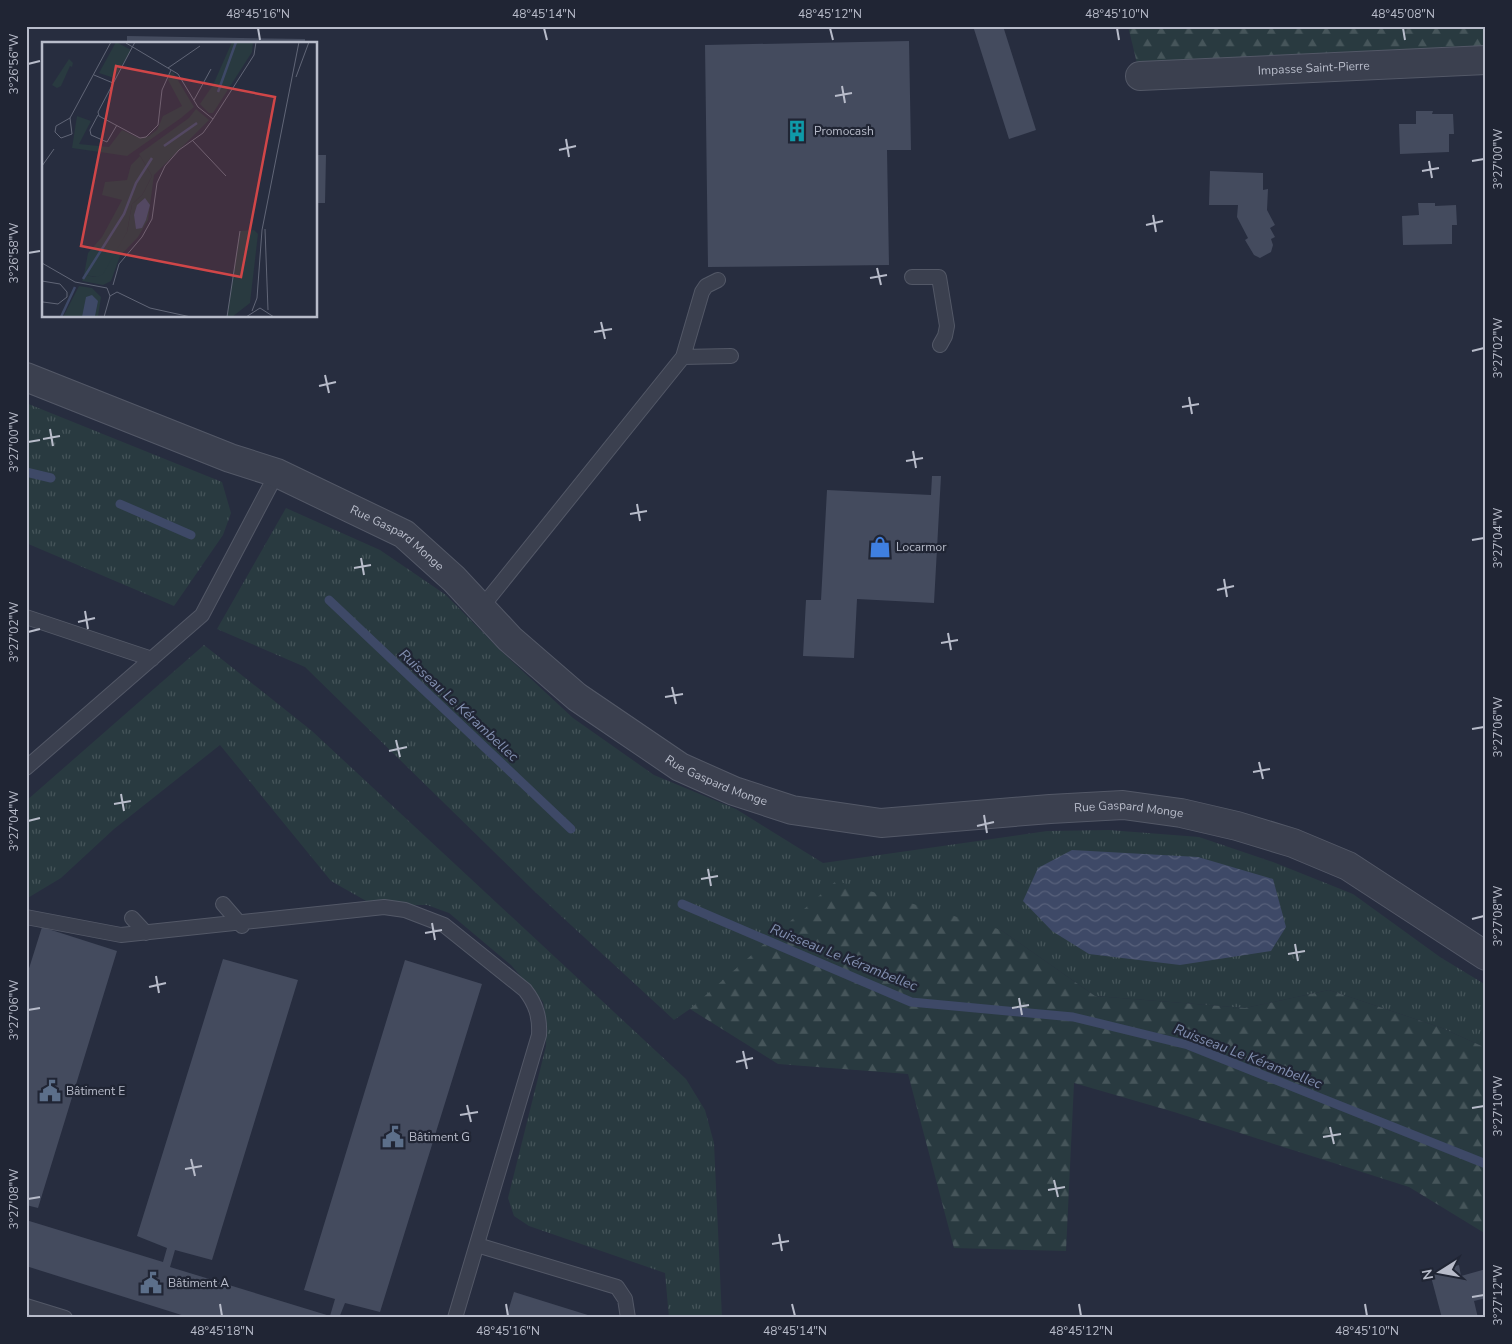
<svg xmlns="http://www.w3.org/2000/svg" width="1512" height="1344" viewBox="0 0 1512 1344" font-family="'Nunito Sans',sans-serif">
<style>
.grass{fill:url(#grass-tufts)}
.forest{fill:url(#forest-firs)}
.water{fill:url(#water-waves)}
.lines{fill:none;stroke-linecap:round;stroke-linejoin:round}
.stream{stroke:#3e4967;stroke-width:9}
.building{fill:#444b5e}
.service-casing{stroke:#535867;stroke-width:16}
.minor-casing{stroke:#535867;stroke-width:30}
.service{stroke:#3b404f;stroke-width:14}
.minor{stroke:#3b404f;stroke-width:28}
.ticks{fill:none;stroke:#b8bcca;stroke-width:2}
.labels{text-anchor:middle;stroke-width:4.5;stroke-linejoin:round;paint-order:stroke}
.street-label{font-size:12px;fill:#b8bcca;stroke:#202534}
.poi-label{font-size:12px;fill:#b8bcca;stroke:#202534;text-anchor:start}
.water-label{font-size:14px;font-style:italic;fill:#818eaf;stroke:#202534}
.inset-river{fill:none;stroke:#3e4967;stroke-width:2.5}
.inset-road{fill:none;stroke:#616677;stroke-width:1}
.view{fill:#d04648;fill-opacity:0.15;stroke:#d04648;stroke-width:2.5}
.inset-edge{fill:none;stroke:#b8bcca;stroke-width:2.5}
.neatline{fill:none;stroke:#b8bcca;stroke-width:2}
.ticks-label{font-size:12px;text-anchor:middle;fill:#b8bcca}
</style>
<defs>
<pattern id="grass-tufts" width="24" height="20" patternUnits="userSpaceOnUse" patternTransform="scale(1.25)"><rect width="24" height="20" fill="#293a40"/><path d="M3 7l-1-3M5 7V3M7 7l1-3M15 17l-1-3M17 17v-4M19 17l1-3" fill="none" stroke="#46555a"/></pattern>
<pattern id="forest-firs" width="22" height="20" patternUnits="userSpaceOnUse" patternTransform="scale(1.25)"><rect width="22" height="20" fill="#293a40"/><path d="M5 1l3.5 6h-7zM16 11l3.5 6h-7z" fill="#46555a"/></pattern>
<pattern id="water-waves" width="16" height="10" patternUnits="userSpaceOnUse" patternTransform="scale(1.25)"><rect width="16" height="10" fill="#3e4967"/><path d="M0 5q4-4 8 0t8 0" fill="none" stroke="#58617b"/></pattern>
</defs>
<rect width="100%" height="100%" fill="#272d3f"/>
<path class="grass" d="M26,403L222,482L231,513L223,535L174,606L26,543Z
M286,508L380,550L446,595L500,650L573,718L654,775L736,809L823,863L1047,831L1109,830L1199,837L1273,862L1353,894L1440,957L1486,985V1048L1442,1028L1329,990L1245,1008L1095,996L1001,930L690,1009L674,1020L534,891L305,667L217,629Z
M204,645L312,731L686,1079L705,1110L714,1143L722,1318H669L665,1273L529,1226L514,1216L508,1198L546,1046L545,1012L543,1002L511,965L449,913L427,905H411L368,902L331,881L220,745L114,829L61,878L26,899V801Z"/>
<path class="forest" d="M1128,26H1486V60L1140,76Z
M836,881L1001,930L1095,996L1245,1008L1329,990L1442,1028L1486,1048V1234L1409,1187L1174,1112L1074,1083L1066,1251L954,1248L908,1074L778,1064L690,1009Z"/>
<path class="water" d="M1072,850L1198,857L1273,879L1286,927L1271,951L1180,965L1089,954L1052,931L1023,901L1038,868Z"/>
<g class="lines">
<path class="stream" d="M26,472L51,478
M120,504L191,535
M329,600L571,829
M682,904L911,1002L1073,1017L1188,1045L1486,1164"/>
</g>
<path class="building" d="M973,26H1003L1036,130L1009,139Z
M127,36L305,39V44H127Z
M909,41L911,150H887L889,265L708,267L705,45Z
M1416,111H1433L1432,114H1453L1454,134H1449V152L1400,154L1399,124H1416Z
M316,155H326L325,203H316Z
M1210,171L1263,173V190L1268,189L1267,210L1275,225L1270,228L1275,237L1271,239L1273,245L1271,252L1260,258L1254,255L1245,240L1248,238L1237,217L1238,205H1209Z
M1418,203H1435V206L1456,205L1457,225H1452V244L1403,245L1402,216L1419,215Z
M932,476H941L934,603L857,599L854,658L803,656L806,600H821L827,490L931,495Z
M42,927L117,951L38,1208L26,1205V978Z
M223,959L298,980L212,1260L175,1250L170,1267L330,1316L335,1299L304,1290L405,960L482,984L380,1312L345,1303L339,1318H191L26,1266V1220L163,1262L167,1248L137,1236Z
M1459,1265L1461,1276L1486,1269V1298L1474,1301L1478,1318H1442L1430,1273Z
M514,1292L591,1316V1318H506Z"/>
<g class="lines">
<g class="service-casing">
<path id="service" d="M912,277H939L947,326L945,336L940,345
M683,357L731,356
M481,608L683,357L702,292L706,286L718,280
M26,617L152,659
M26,768L202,615L277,473
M223,904L242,926
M26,917L121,935L384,907L405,910L444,925L525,990C536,1004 540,1017 539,1035L455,1318
M132,918L146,933
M477,1245L617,1287L625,1299L628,1318
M26,1306L65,1318"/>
</g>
<g class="minor-casing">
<g id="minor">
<path id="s1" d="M1140,76L1486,60"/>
<path id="s2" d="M26,377L230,458L277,473L404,534L454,579L510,639L577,697L680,767L734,791L792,810L881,823L1050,809L1123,805L1181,813L1237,826L1293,843L1348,866L1486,956"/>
</g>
</g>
<use href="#service" class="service"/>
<use href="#minor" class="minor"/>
</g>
<path class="ticks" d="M258,28L260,40M544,28L547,40M830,28L833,40M1117,28L1119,40M1403,28L1405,40M28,64L40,61M842,86L845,103M835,96L852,93M566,139L569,157M559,150L576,146M1429,161L1432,178M1472,161L1484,159M1422,171L1439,168M1153,215L1156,232M1146,225L1163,221M28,253L40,251M877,268L881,285M870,278L887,275M601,322L605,339M594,332L612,329M1472,351L1484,348M325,375L329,393M319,386L336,382M1189,397L1192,414M1182,407L1199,404M50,429L53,446M43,439L60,436M28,442L40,440M913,451L916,468M906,461L923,458M637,504L640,521M630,514L647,511M1472,540L1484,538M361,558L364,575M354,568L371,565M1224,579L1227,597M1217,590L1234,586M85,611L88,629M78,622L95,618M28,632L40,629M948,633L951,650M941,643L958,640M672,687L676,704M665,697L683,694M1472,729L1484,727M396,740L400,757M389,751L407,747M1259,762L1263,779M1253,772L1270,769M121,794L124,811M114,804L131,801M984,815L987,833M28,821L40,818M977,826L994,822M708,869L711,886M701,879L718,876M1472,919L1484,916M432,923L435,940M425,933L442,930M1295,944L1298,961M1288,954L1305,951M156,976L159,993M149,987L166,983M1019,998L1022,1015M1012,1008L1029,1005M28,1010L40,1008M743,1051L747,1069M736,1062L753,1058M467,1105L471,1122M1472,1108L1484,1106M460,1115L478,1112M1330,1127L1334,1144M1323,1137L1341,1134M191,1159L195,1176M185,1169L202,1166M1054,1180L1058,1197M1048,1190L1065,1187M28,1199L40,1197M779,1234L782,1251M772,1244L789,1241M1472,1297L1484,1295M220,1304L222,1316M506,1304L508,1316M792,1304L795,1316M1079,1304L1081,1316M1365,1304L1367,1316"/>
<defs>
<g id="building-bare" transform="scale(1.725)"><path d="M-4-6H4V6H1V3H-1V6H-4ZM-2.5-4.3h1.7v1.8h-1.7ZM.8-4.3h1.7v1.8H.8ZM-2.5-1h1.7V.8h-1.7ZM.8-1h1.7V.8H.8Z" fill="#0f9aa8" stroke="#202534" stroke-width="2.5" paint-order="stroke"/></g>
<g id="shop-bare" transform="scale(1.725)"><path d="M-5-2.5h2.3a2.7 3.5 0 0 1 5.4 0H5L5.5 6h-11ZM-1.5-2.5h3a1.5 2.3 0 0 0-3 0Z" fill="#3f7fe0" stroke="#202534" stroke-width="2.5" paint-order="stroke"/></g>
<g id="civic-bare" transform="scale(1.725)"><path d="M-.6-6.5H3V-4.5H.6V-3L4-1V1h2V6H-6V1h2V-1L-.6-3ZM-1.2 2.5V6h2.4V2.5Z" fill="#5c6f8a" stroke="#202534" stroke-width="2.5" paint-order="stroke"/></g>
</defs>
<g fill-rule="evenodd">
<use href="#building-bare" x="797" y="131"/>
<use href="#shop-bare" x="880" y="547"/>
<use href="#civic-bare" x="50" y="1091"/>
<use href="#civic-bare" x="393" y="1137"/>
<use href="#civic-bare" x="151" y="1283"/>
</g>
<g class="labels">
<g class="street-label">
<text dy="4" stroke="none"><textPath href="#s1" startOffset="174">Impasse Saint-Pierre</textPath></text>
<text dy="4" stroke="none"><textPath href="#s2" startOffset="406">Rue Gaspard Monge</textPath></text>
<text dy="4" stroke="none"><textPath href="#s2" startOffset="811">Rue Gaspard Monge</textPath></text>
<text dy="4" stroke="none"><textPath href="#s2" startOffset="1231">Rue Gaspard Monge</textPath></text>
</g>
<g class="poi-label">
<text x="814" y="135">Promocash</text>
<text x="896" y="551">Locarmor</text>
<text x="66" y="1095">Bâtiment E</text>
<text x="409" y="1141">Bâtiment G</text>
<text x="168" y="1287">Bâtiment A</text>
</g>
<g class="water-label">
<text transform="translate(459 705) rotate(43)" y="5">Ruisseau Le Kérambellec</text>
<text transform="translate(844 957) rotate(22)" y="5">Ruisseau Le Kérambellec</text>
<text transform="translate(1248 1056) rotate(21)" y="5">Ruisseau Le Kérambellec</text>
</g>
</g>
<g transform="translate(42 42)">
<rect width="275" height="275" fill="#272d3f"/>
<path d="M74,0L89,8L72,36L57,31ZM190,0H211L210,10L171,71H167L158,62L171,43ZM27,17L31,21L30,25L28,24L19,44L15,46L10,43ZM131,30L152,65L139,76L85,114L30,106L35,74L49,79L37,102L67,105L80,88L97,96L107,94L115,88L121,74L140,64L126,38L127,32ZM154,67L167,78L112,133L106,178L96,195L78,214L69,239L61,243L40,239L42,233L54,235L85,190L90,162L100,153L110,134L97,112L147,76Z" fill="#293a40"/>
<path d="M98,114L110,134L100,153L90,162L85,190L61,232L55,235L42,233L46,211L60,195L80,158L60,153L63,140L85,138L89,123ZM212,188L216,192L208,261L190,275H185L198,189ZM37,244L50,246L59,255L56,275H21Z" fill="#293a40"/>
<path d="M103,156L108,163L104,178L100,186L94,187L92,173L95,163ZM50,253L56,259L53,274L40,275L44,255Z" fill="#3e4967"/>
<path class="inset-river" d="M176,50L194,0M122,104L155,81M41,237L82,172L94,141L110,116M19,275L33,245"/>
<path class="inset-road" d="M93,0L56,70L57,74L98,96L104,95L116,83L120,48L129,28M84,1L136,32L156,65L171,77M126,26L158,4M52,33L71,41M254,35L267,0M152,58L169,27M56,73L48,88L49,93L65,100L75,83M28,76L69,0M28,76L30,92L19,96L13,90L14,84ZM150,98L184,134M0,124L12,107M223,187L226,268M0,221L33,240L65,246M0,239L18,242L25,250V255L16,262L1,260M71,243L77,222L100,195L110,177L115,141L123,124L137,108L161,91L171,77L212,13L214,0M65,246L68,254L75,250M75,250L108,266L149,275M210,269L215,256L220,188L257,0M62,275L68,254M185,275L198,189M204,275L218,266L232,275"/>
<path class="view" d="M74,24L233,55L199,235L39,204Z"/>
<rect width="275" height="275" class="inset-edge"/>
</g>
<rect width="1512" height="1344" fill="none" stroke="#202534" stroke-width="55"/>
<g transform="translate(1440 1272) rotate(259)" stroke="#202534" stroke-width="4" paint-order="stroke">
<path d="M0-4L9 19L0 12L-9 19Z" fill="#b8bcca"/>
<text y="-8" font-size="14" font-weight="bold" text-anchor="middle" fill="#b8bcca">N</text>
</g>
<rect x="28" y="28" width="1456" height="1288" class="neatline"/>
<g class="ticks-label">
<text x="258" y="18">48°45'16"N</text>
<text x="544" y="18">48°45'14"N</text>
<text x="830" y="18">48°45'12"N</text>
<text x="1117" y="18">48°45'10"N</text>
<text x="1403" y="18">48°45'08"N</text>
<text transform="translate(14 64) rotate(-90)" y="4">3°26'56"W</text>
<text transform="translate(1498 159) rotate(-90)" y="4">3°27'00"W</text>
<text transform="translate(14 253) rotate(-90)" y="4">3°26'58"W</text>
<text transform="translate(1498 348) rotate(-90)" y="4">3°27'02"W</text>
<text transform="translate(14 442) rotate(-90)" y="4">3°27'00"W</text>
<text transform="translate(1498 538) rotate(-90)" y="4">3°27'04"W</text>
<text transform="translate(14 632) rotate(-90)" y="4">3°27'02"W</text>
<text transform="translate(1498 727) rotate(-90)" y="4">3°27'06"W</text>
<text transform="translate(14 821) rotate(-90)" y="4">3°27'04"W</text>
<text transform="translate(1498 916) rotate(-90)" y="4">3°27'08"W</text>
<text transform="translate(14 1010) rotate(-90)" y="4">3°27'06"W</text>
<text transform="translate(1498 1106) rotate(-90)" y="4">3°27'10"W</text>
<text transform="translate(14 1199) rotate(-90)" y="4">3°27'08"W</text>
<text transform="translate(1498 1295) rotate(-90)" y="4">3°27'12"W</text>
<text x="222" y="1335">48°45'18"N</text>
<text x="508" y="1335">48°45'16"N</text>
<text x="795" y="1335">48°45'14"N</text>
<text x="1081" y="1335">48°45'12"N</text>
<text x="1367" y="1335">48°45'10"N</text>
</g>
</svg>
